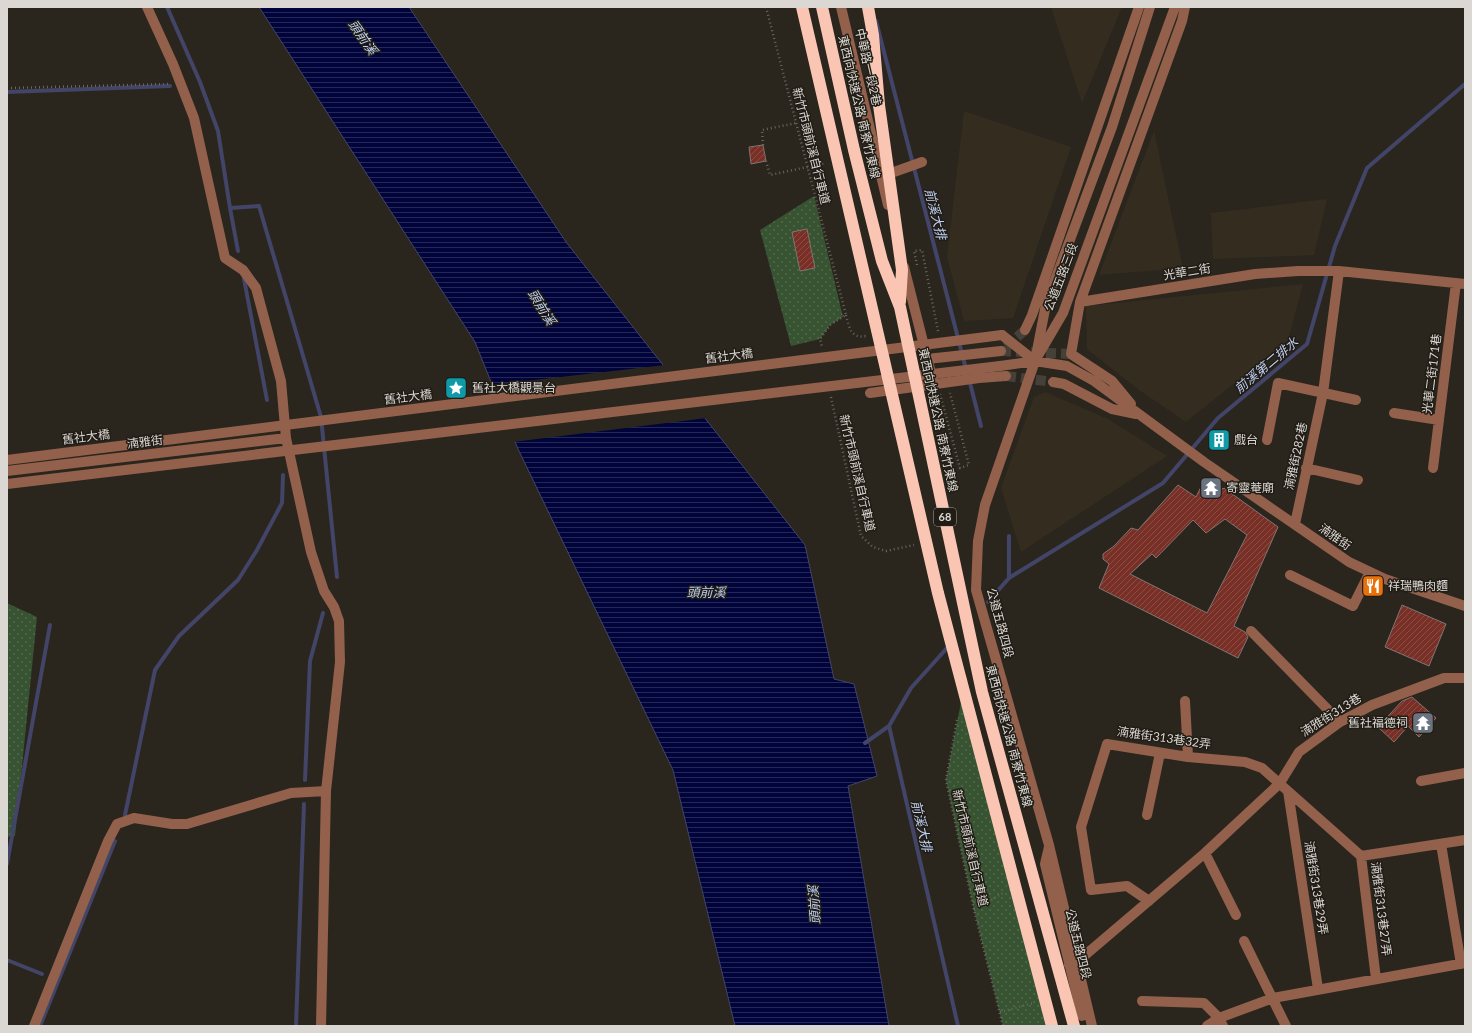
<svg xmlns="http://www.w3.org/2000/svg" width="1472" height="1033" viewBox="0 0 1472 1033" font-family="Lato,'Noto Sans TC',sans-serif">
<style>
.built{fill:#342c1f}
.green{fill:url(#green-dots)}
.water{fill:url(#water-rules);stroke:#424468}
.pier{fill:#2a261e}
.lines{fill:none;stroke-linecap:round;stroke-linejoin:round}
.stream{stroke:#424468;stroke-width:4}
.building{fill:url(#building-hatch);stroke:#807472;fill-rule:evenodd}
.minor-tunnel{stroke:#454139;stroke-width:10;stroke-dasharray:10 5;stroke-linecap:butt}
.path{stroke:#6a665f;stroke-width:2.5;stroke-dasharray:1 3;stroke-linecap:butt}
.minor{stroke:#93604c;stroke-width:10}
.highway{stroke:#fac6b3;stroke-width:12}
.path-bridge{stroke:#6a665f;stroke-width:2.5;stroke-dasharray:1 3;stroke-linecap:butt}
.minor-bridge{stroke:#93604c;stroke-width:10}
.highway-bridge{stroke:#fac6b3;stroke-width:12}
.labels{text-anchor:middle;stroke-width:3;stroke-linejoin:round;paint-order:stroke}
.shield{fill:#211c15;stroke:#a3a09a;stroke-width:1}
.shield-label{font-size:11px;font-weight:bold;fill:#dbd8d3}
.street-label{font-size:12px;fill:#dbd8d3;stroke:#211c15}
.poi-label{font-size:12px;fill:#dbd8d3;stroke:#211c15;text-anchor:start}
.water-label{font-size:13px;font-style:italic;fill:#bed1f4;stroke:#211c15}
</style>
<defs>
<pattern id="green-dots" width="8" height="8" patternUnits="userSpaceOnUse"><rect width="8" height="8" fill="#375331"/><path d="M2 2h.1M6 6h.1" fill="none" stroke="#536b4e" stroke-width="1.8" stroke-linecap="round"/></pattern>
<pattern id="water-rules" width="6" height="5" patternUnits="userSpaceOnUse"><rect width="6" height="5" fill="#00043a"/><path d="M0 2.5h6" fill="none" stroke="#252856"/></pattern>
<pattern id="building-hatch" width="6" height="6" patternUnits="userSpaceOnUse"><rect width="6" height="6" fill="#783026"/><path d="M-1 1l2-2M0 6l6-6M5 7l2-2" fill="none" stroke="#8b4d45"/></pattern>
</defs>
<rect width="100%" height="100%" fill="#2a261e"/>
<path class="built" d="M1051,7H1122L1082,103Z
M964,111L1071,147L1013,318L964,321L947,257Z
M1154,131L1183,268L1099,275Z
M1327,199L1314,255L1213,259L1211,213Z
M1303,284L1288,340L1186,422L1139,390L1087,349L1086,306Z
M1045,392L1108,419L1167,456L1021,552L1001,488L1034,397Z"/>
<path class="green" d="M814,196L843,317L830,325L820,339L791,346L760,230Z
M7,603L37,617L15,836L7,837Z
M966,676L1056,1026H1003L974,910L946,780Z"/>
<path class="water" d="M259,7H409L566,242L805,545L834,679L854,684L877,776L848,786L889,1026H735L673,770L518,449L475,342Z"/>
<path class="pier" d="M665,365L707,418L513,442L490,385Z"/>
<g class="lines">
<path class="stream" d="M167,7L200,82L218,131L230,208L259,206L321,417L337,577
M876,21L966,369
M7,92L170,86
M230,208L238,251
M244,279L267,400
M969,379L981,426
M1009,536V578
M988,602L1009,578L1163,483L1218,418L1307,344L1335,246L1367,168L1465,84
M947,648L911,688L889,726L958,1026
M865,743L889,726
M305,780L310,661L323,613
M125,815L155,670L179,636L238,580L257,550L282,503L283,475
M7,864L50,625
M7,960L42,974
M40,1026L115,841
M296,1026L304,804"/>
</g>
<path class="building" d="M763,145L766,161L751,164L749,147Z
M807,229L815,268L800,271L792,232Z
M1213,433L1227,436L1224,448L1210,444Z
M1205,479L1223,489L1224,488L1278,527L1234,626L1245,632L1248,637L1238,658L1099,588L1109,564L1103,559V554L1114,546L1131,528L1138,530L1178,485L1196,497ZM1225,519L1247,535L1207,613L1130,574L1152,554L1156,558L1193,520L1206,533Z
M1402,605L1446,624L1429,666L1385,647Z
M1412,697L1436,718L1419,737L1408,726L1394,742L1378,727L1402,701Z"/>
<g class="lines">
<path class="minor-tunnel" d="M1006,347L1025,330
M1001,351L1071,354
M1006,376L1053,382"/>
<path class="path" d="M766,7L846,315L830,325L820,339L822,347
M7,88L169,84
M763,145L762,130L796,123
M766,161L770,175L826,163
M917,265L914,251L922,250L938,331
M846,315C849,327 851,339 866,336
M940,394L960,468L969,465L950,393
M831,397L861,536L873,547L886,551L914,545
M957,720L946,780L974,910L1003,1026
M974,910L1005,892
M1000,1012L1034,1003"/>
<path class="minor" d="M147,7L173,64L194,118L225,258L243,270L256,288L281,381L286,438L311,552L324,591L334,607L339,621L340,662L326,791L321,1026
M841,7L888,205
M894,172L922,162
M904,267L934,385
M1080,302L1255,274L1298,271H1339L1465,284
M1025,330L1032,315L1139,7
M1002,335L1035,361
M1039,354L1063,313L1175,7
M927,359L1001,351
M1000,366L1035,361L1067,366L1094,381L1204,462L1349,562L1385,579L1465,606
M1053,382L1064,384L1112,409L1136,414
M870,393L979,378L1006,376
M1131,404L1112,381L1071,354L1080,302L1182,21L1185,7
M1394,413L1439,420
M1267,440L1278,383L1356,400
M1306,468L1358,480
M1433,468L1456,283
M7,471L286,438
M1295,524L1323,393L1339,271
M1290,575L1353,606L1370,572
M1251,631L1340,722
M1185,701L1188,757
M1421,781L1465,773
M1288,791L1318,989
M1147,815L1160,753
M1441,844L1461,964
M1049,847L1045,864L1082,1016
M1205,853L1236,915
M1361,856L1465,840
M1149,901L1127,886L1091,890L1081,827L1107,744L1188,757L1245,762L1262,768L1361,856L1376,979
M1244,941L1286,1026
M1069,965L1077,962L1205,853L1280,783L1299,752L1340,722L1372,705L1444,678H1465
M1142,1001L1204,1003L1219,1018L1223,1026
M34,1026L108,841L117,824L134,818L172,824H187L291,793L326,791
M1092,1026L1049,845L976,590L978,541L985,505L1035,361L1046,304L1112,127L1150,7
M1207,1026L1219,1018L1273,998L1465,963"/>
<path class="highway" d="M868,7L873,35L879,105"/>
<path class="path-bridge" d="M998,379L1005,380"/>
<path class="minor-bridge" d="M7,460L1002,335
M7,484L1000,366"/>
<path class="highway-bridge" d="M802,7L938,593L1052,1026
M822,7L854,150L882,261L900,307L982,692L1074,1026
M879,105L902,270L900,302"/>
</g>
<defs>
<g id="sight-square" transform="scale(1.15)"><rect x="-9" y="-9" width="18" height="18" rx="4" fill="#0f9aa8" stroke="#211c15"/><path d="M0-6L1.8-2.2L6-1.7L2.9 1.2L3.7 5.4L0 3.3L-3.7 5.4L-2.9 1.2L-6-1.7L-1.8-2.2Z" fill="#fff"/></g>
<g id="building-square" transform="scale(1.15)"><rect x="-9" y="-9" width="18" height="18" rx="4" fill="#0f9aa8" stroke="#211c15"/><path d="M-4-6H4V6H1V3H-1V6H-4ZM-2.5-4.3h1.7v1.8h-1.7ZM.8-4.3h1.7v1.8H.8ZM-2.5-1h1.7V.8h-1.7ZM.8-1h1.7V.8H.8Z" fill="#fff"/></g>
<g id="temple-square" transform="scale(1.15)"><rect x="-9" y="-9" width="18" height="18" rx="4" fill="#6b7280" stroke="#211c15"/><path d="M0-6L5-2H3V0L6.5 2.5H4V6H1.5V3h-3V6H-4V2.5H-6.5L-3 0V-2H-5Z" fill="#fff"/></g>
<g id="restaurant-square" transform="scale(1.15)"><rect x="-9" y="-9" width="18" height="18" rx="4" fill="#e8710a" stroke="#211c15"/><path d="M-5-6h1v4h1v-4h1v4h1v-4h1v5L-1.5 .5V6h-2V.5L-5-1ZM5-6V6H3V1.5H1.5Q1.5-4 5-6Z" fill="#fff"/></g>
</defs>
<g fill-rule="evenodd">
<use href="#sight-square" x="456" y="388"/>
<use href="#building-square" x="1219" y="440"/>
<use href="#temple-square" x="1211" y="488"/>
<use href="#restaurant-square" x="1373" y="586"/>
<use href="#temple-square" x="1423" y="723"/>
</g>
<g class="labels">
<rect class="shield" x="934" y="508" width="22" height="18" rx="3"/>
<g class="shield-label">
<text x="945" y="521">68</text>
</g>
<g class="street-label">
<text transform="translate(868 67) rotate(77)" y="4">中華路一段2巷</text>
<text transform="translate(859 107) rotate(77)" y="4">東西向快速公路 南寮竹東線</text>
<text transform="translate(811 146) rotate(76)" y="4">新竹市頭前溪自行車道</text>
<text transform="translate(1187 272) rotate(-9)" y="4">光華二街</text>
<text transform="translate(1061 277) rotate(-69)" y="4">公道五路三段</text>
<text transform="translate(729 356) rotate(-7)" y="4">舊社大橋</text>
<text transform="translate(1432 374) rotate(-83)" y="4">光華二街171巷</text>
<text transform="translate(408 397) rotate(-7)" y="4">舊社大橋</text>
<text transform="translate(938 420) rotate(78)" y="4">東西向快速公路 南寮竹東線</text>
<text transform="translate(86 437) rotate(-7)" y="4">舊社大橋</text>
<text transform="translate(145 442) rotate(-7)" y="4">湳雅街</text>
<text transform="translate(1296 456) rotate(-78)" y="4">湳雅街282巷</text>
<text transform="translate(857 473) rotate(77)" y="4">新竹市頭前溪自行車道</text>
<text transform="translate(1335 537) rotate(35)" y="4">湳雅街</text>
<text transform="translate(1000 623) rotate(75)" y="4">公道五路四段</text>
<text transform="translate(1331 715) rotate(-32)" y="4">湳雅街313巷</text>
<text transform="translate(1009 736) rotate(75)" y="4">東西向快速公路 南寮竹東線</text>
<text transform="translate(1164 738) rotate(8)" y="4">湳雅街313巷32弄</text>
<text transform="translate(970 848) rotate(77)" y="4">新竹市頭前溪自行車道</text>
<text transform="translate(1316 888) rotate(81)" y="4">湳雅街313巷29弄</text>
<text transform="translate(1381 909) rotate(83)" y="4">湳雅街313巷27弄</text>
<text transform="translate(1078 944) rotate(76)" y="4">公道五路四段</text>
</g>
<g class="poi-label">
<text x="472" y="392">舊社大橋觀景台</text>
<text x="1234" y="444">戲台</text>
<text x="1226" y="492">寄靈菴廟</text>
<text x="1388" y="590">祥瑞鴨肉麵</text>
<text x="1408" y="727" text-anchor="end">舊社福德祠</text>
</g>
<g class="water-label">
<text transform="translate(363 37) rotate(55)" y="5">頭前溪</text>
<text transform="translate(936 214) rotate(76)" y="5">前溪大排</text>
<text transform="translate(542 307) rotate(58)" y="5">頭前溪</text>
<text transform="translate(1266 365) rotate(-40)" y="5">前溪第二排水</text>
<text x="706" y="597">頭前溪</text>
<text transform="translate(922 826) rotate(77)" y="5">前溪大排</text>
<text transform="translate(814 905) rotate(-94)" y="5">頭前溪</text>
</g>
</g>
<rect width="1472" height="1033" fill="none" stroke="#dbd8d3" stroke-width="16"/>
</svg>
